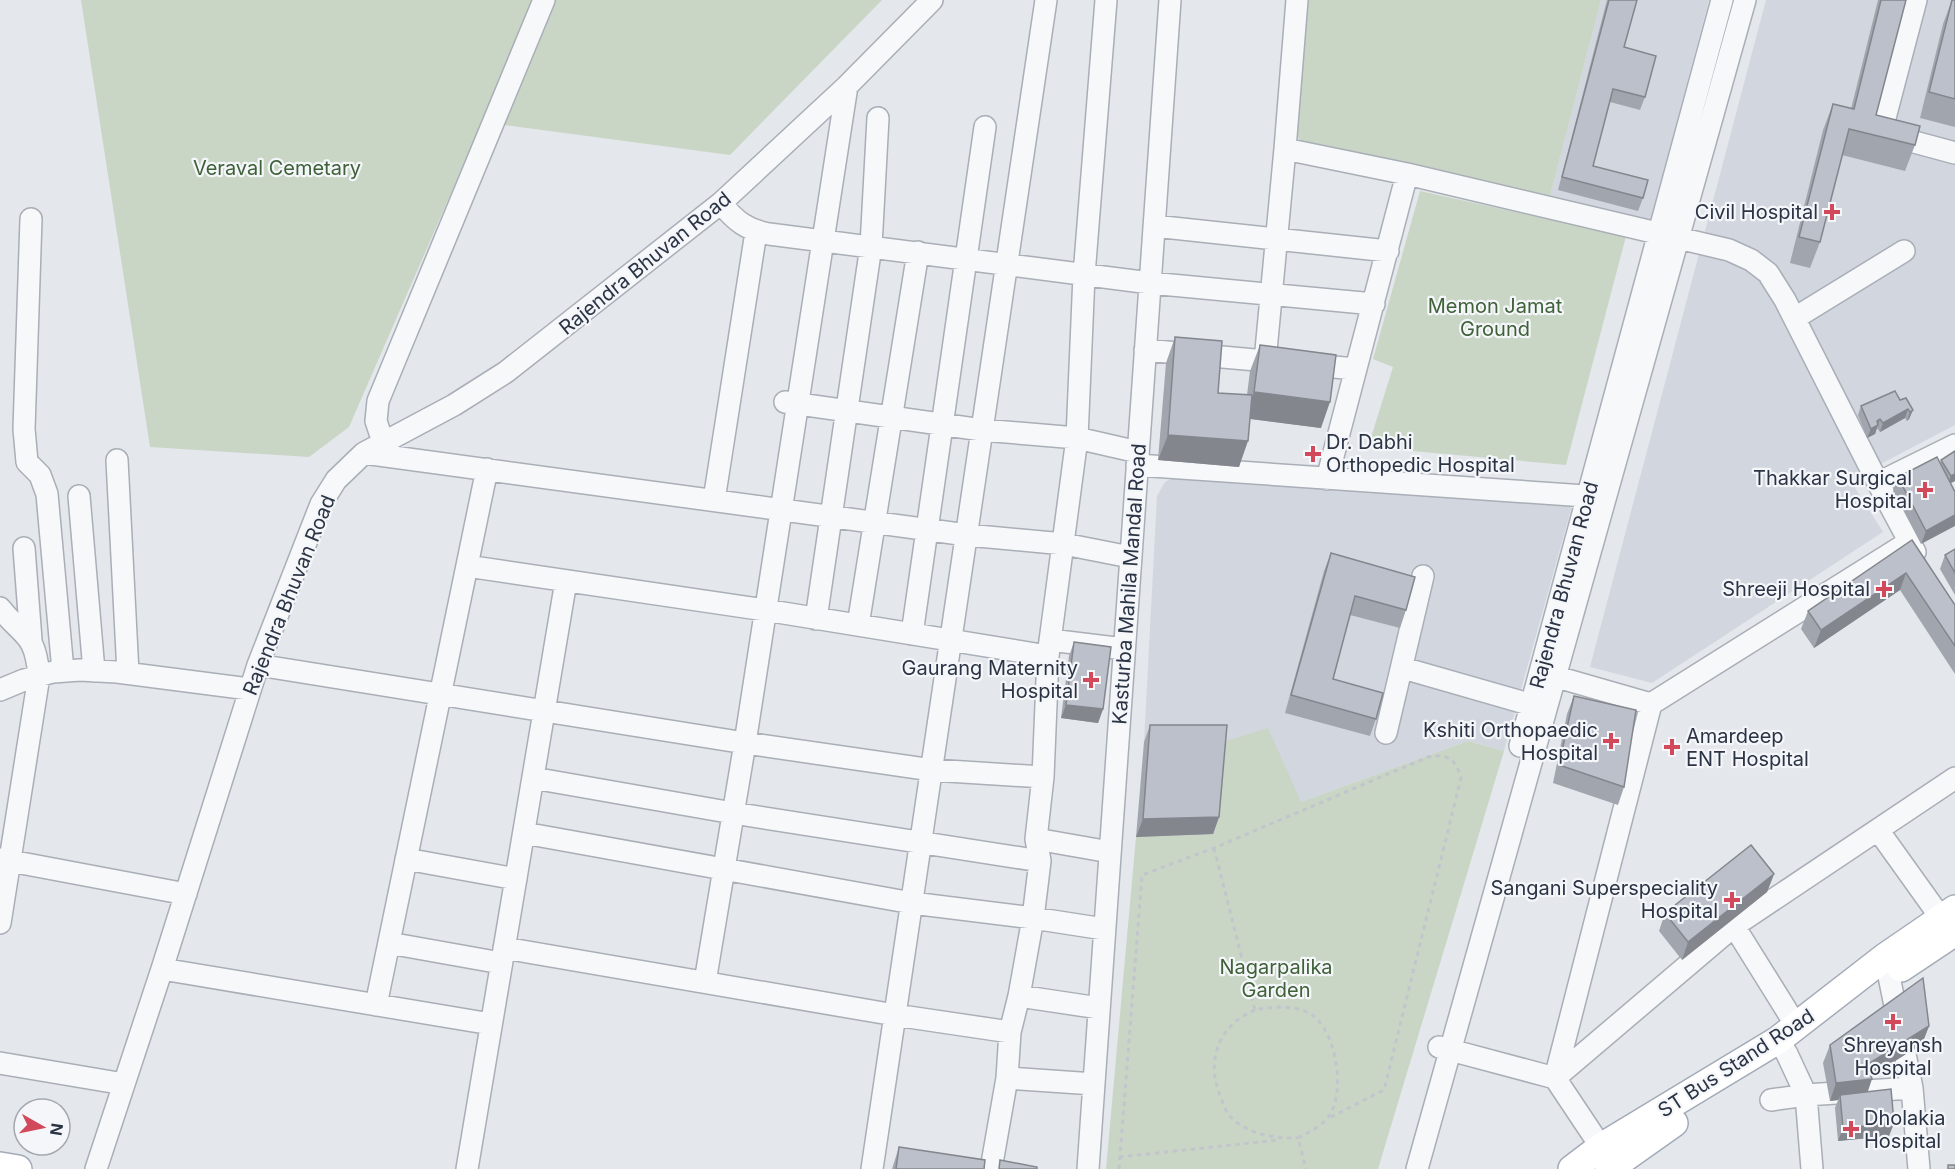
<svg xmlns="http://www.w3.org/2000/svg" width="1955" height="1169" viewBox="0 0 1955 1169" font-family="Inter,sans-serif">
<style>
.built{fill:#d2d6de}
.green{fill:#c9d6c5}
.lines{fill:none;stroke-linecap:round;stroke-linejoin:round}
.minor-casing{stroke:#a9aeb7;stroke-width:24}
.major-casing{stroke:#a3abb8;stroke-width:30}
.path{stroke:#c2c5cb;stroke-width:3;stroke-dasharray:4.5 4.5;stroke-linecap:butt}
.minor{stroke:#f7f8fa;stroke-width:21}
.major{stroke:#fff;stroke-width:27}
.wall{fill:#a1a5ae}
.shaded-wall{fill:#83868d}
.building{fill:#bbc0ca;stroke:#83868d;stroke-width:1.5}
.poi-dot{fill:#d1495b;stroke:#f4f6f9;stroke-width:2}
.labels{text-anchor:middle;stroke-width:4.5;stroke-linejoin:round;paint-order:stroke}
.park-label{font-size:20px;fill:#3f6138;stroke:#f4f6f9}
.poi-label{font-size:20px;fill:#2b3445;stroke:#f4f6f9;text-anchor:end}
.street-label{font-size:20px;fill:#2b3445;stroke:#f4f6f9}
</style>
<rect width="100%" height="100%" fill="#e4e7ec"/>
<path class="built" d="M1601,0H1709L1650,222L1550,196Z
M1766,0H1955V425L1850,480L1883,532L1652,683L1590,667Z
M1179,475L1291,487L1573,502L1504,751L1468,741L1301,802L1220,743H1144L1157,496L1165,482Z"/>
<path class="green" d="M81,0H882L730,155L482,122L349,427L309,457L150,447Z
M1306,0H1601L1550,196L1319,150L1299,139L1295,129Z
M1420,191L1626,236L1566,465L1368,447L1393,367L1373,359Z
M1268,728L1301,802L1468,741L1504,751L1378,1169H1106L1136,837L1213,834L1220,743Z"/>
<g class="lines">
<g class="minor-casing">
<path id="minor" d="M1297,0L1285,149L1407,174L1729,250L1751,260L1768,273L1785,300L1878,483
M1916,0L1881,133L1955,153
M721,203C735,221 747,230 769,234L1150,283L1374,304
M31,219L24,429L27,462L40,475L47,494L63,671
M1154,226L1388,251
M1795,318L1904,251
M1145,350L1356,369
M1265,361L1285,149
M785,402L982,430L1077,438L1138,452
M383,442L376,421L378,401L544,0
M364,453L967,535L1064,544L1130,557
M117,460L128,673
M1137,465L1600,497
M1327,479L1407,174
M79,496L94,671
M714,500L756,232
M24,548L31,640
M1915,552L1878,483L1955,445
M467,566L765,610L1048,656
M0,608C24,638 35,632 39,676L0,923
M816,619L871,246L878,118
M858,625L918,252
M912,634L985,127
M1050,640L1124,649
M258,665L745,743L932,770L1043,777
M1403,668L1546,709
M1543,673L1651,704L1909,542
M0,690L24,680L53,672L80,670L117,672L249,689
M1386,733L1423,576
M1520,746L1722,0
M533,778L733,813L1040,861
M1878,830L1941,918
M524,833L912,903L1033,918L1104,929
M1036,839L1110,852
M0,859L186,894
M406,859L516,879
M1734,926L1955,778
M389,943L501,963
M504,948L895,1015L1010,1032
M1885,957L1912,1088L1919,1169
M162,969L491,1024
M705,982L745,743L847,86
M1019,996L1099,1008
M376,1005L487,469
M1778,1040L1787,1054L1806,1095L1812,1169
M1439,1047L1555,1078L1601,1147
M0,1063L124,1084
M1007,1078L1094,1084
M1555,1078L1651,704
M1555,1078L1734,926L1797,1027
M1771,1100L1806,1095L1912,1088
M96,1169L162,969L258,665L321,504L336,480L364,453L454,405L506,372L721,203L847,86L932,0
M467,1169L566,581
M872,1169L1046,0
M991,1169L1007,1078L1010,1032L1019,996L1033,918L1040,861L1036,839L1043,777L1048,656L1077,438L1084,275L1106,0
M1088,1169L1170,0
M1417,1169L1745,0"/>
</g>
<g class="major-casing">
<path id="major" d="M1901,968L1955,932
M0,1166L18,1169
M1572,1169L1601,1147L1778,1040L1885,957L1955,909
M1609,1169L1674,1123"/>
</g>
<path class="path" d="M1214,848L1255,1010C1275,1006 1302,1004 1317,1019C1337,1039 1345,1093 1329,1116C1322,1126 1309,1132 1298,1138L1306,1169
M1255,1010C1218,1025 1205,1062 1221,1098C1223,1103 1225,1110 1229,1115C1245,1134 1275,1139 1298,1138
M1119,1157L1279,1140
M1119,1169L1142,875L1214,848L1428,757C1447,753 1456,759 1461,778L1384,1090L1327,1119"/>
<use href="#minor" class="minor"/>
<use href="#major" class="major"/>
</g>
<path class="wall" d="M1607,0H1637L1624,47L1645,97L1640,110L1610,102L1593,166L1643,198L1638,211L1558,190Z
M1878,0H1906L1876,115L1915,145L1905,171L1842,155L1820,242L1810,268L1790,263L1823,130L1833,104L1851,109Z
M1952,0H1955V127L1920,118L1943,24Z
M1175,337L1218,393L1247,395L1250,371L1260,345L1321,428L1250,419L1239,467L1158,460L1166,363Z
M1900,400L1913,410L1909,419L1907,421L1905,418L1880,432L1877,428L1875,434L1867,438L1858,415L1861,406Z
M1941,460L1955,481L1950,483L1921,544L1893,491L1898,477L1940,463Z
M1912,540L1955,605V674L1900,590L1814,648L1801,629L1808,611Z
M1955,549V595L1940,569L1945,555Z
M1331,553L1406,610L1400,628L1350,615L1333,679L1376,719L1370,736L1285,713L1324,571Z
M1074,642L1103,709L1098,723L1061,718L1069,656Z
M1574,696L1624,787L1618,805L1553,783L1567,714Z
M1150,725L1219,817L1213,834L1136,837L1144,742Z
M1774,874L1767,892L1682,960L1659,931L1665,913Z
M1929,1026L1922,1044L1871,1076L1867,1092L1894,1123L1889,1136L1838,1141L1835,1108L1838,1100L1830,1101L1823,1063L1830,1045Z
M899,1147L984,1169H892Z"/>
<path class="shaded-wall" d="M1254,392L1330,402L1321,428L1244,418Z
M1908,409L1905,418L1880,432L1883,423Z
M1913,410L1909,419L1907,421L1910,412Z
M1880,419L1875,434L1867,438L1871,429L1877,421Z
M1168,435L1248,441L1239,467L1158,460Z
M1955,474V481L1947,485L1951,476Z
M1955,515V526L1921,544L1926,531Z
M1906,573L1900,590L1814,648L1821,630Z
M1066,705L1103,709L1098,723L1061,718Z
M1219,817L1213,834L1136,837L1143,819Z
M1774,874L1767,892L1682,960L1688,942Z
M1929,1026L1922,1044L1865,1080L1872,1079L1866,1097L1840,1095L1838,1100L1830,1101L1836,1083Z
M1894,1123L1889,1136L1838,1141L1843,1128Z"/>
<path class="building" d="M1609,0H1637L1624,47L1656,56L1645,97L1613,89L1593,166L1648,180L1643,198L1562,177Z
M1881,0H1906L1876,115L1920,126L1915,145L1849,129L1820,242L1799,237L1833,104L1854,109Z
M1952,0H1955V99L1929,92Z
M1175,337L1222,341L1218,393L1252,395L1248,441L1168,435Z
M1260,345L1336,355L1330,402L1254,392Z
M1895,391L1900,400L1906,398L1913,410L1910,412L1908,409L1883,423L1880,419L1877,421L1878,425L1871,429L1861,406Z
M1955,451V474L1951,476L1941,460Z
M1937,457L1955,492V515L1926,531L1898,477Z
M1912,540L1955,605V646L1906,573L1821,630L1808,611Z
M1955,549V573L1945,555Z
M1331,553L1415,577L1406,610L1355,596L1333,679L1383,693L1376,719L1291,695Z
M1074,642L1111,647L1103,709L1066,705Z
M1574,696L1636,710L1624,787L1559,765Z
M1150,725H1227L1219,817L1143,819Z
M1751,845L1774,874L1688,942L1665,913Z
M1923,978L1929,1026L1868,1064L1872,1079L1836,1083L1830,1045Z
M1891,1089L1894,1123L1843,1128L1840,1095Z
M899,1147L985,1160L984,1169H896Z
M1000,1160L1037,1167V1169H999Z
M1948,1165H1955V1169H1948Z"/>
<g class="poi-dot">
<path d="M1829 203h6v6h6v6h-6v6h-6v-6h-6v-6h6z"/>
<path d="M1310 445h6v6h6v6h-6v6h-6v-6h-6v-6h6z"/>
<path d="M1922 481h6v6h6v6h-6v6h-6v-6h-6v-6h6z"/>
<path d="M1881 580h6v6h6v6h-6v6h-6v-6h-6v-6h6z"/>
<path d="M1088 671h6v6h6v6h-6v6h-6v-6h-6v-6h6z"/>
<path d="M1608 732h6v6h6v6h-6v6h-6v-6h-6v-6h6z"/>
<path d="M1669 738h6v6h6v6h-6v6h-6v-6h-6v-6h6z"/>
<path d="M1729 891h6v6h6v6h-6v6h-6v-6h-6v-6h6z"/>
<path d="M1890 1013h6v6h6v6h-6v6h-6v-6h-6v-6h6z"/>
<path d="M1848 1120h6v6h6v6h-6v6h-6v-6h-6v-6h6z"/>
</g>
<g class="labels">
<g class="park-label">
<text x="277" y="175">Veraval Cemetary</text>
<text x="1495" y="313">Memon Jamat<tspan x="1495" dy="23">Ground</tspan></text>
<text x="1276" y="974">Nagarpalika<tspan x="1276" dy="23">Garden</tspan></text>
</g>
<g class="poi-label">
<text x="1818" y="219">Civil Hospital</text>
<text x="1326" y="449" text-anchor="start">Dr. Dabhi<tspan x="1326" dy="23">Orthopedic Hospital</tspan></text>
<text x="1912" y="485">Thakkar Surgical<tspan x="1912" dy="23">Hospital</tspan></text>
<text x="1870" y="596">Shreeji Hospital</text>
<text x="1078" y="675">Gaurang Maternity<tspan x="1078" dy="23">Hospital</tspan></text>
<text x="1598" y="737">Kshiti Orthopaedic<tspan x="1598" dy="23">Hospital</tspan></text>
<text x="1686" y="743" text-anchor="start">Amardeep<tspan x="1686" dy="23">ENT Hospital</tspan></text>
<text x="1718" y="895">Sangani Superspeciality<tspan x="1718" dy="23">Hospital</tspan></text>
<text x="1893" y="1052" text-anchor="middle">Shreyansh<tspan x="1893" dy="23">Hospital</tspan></text>
<text x="1864" y="1125" text-anchor="start">Dholakia<tspan x="1864" dy="23">Hospital</tspan></text>
</g>
<g class="street-label">
<text transform="translate(645 263) rotate(-39)" y="7">Rajendra Bhuvan Road</text>
<text transform="translate(1129 584) rotate(-86)" y="7">Kasturba Mahila Mandal Road</text>
<text transform="translate(1564 585) rotate(-75)" y="7">Rajendra Bhuvan Road</text>
<text transform="translate(289 595) rotate(-68)" y="7">Rajendra Bhuvan Road</text>
<text transform="translate(1736 1063) rotate(-33)" y="7">ST Bus Stand Road</text>
</g>
</g>
<g transform="translate(42 1127) rotate(99)"><circle r="28" fill="#f4f6f9" stroke="#a4a8b1" stroke-width="1.5"/>
<path d="M0-4.5L10 22L0 15L-10 22Z" fill="#d1495b"/>
<text y="-9" font-size="16" font-weight="bold" text-anchor="middle" fill="#2b3445">N</text>
</g>
</svg>
